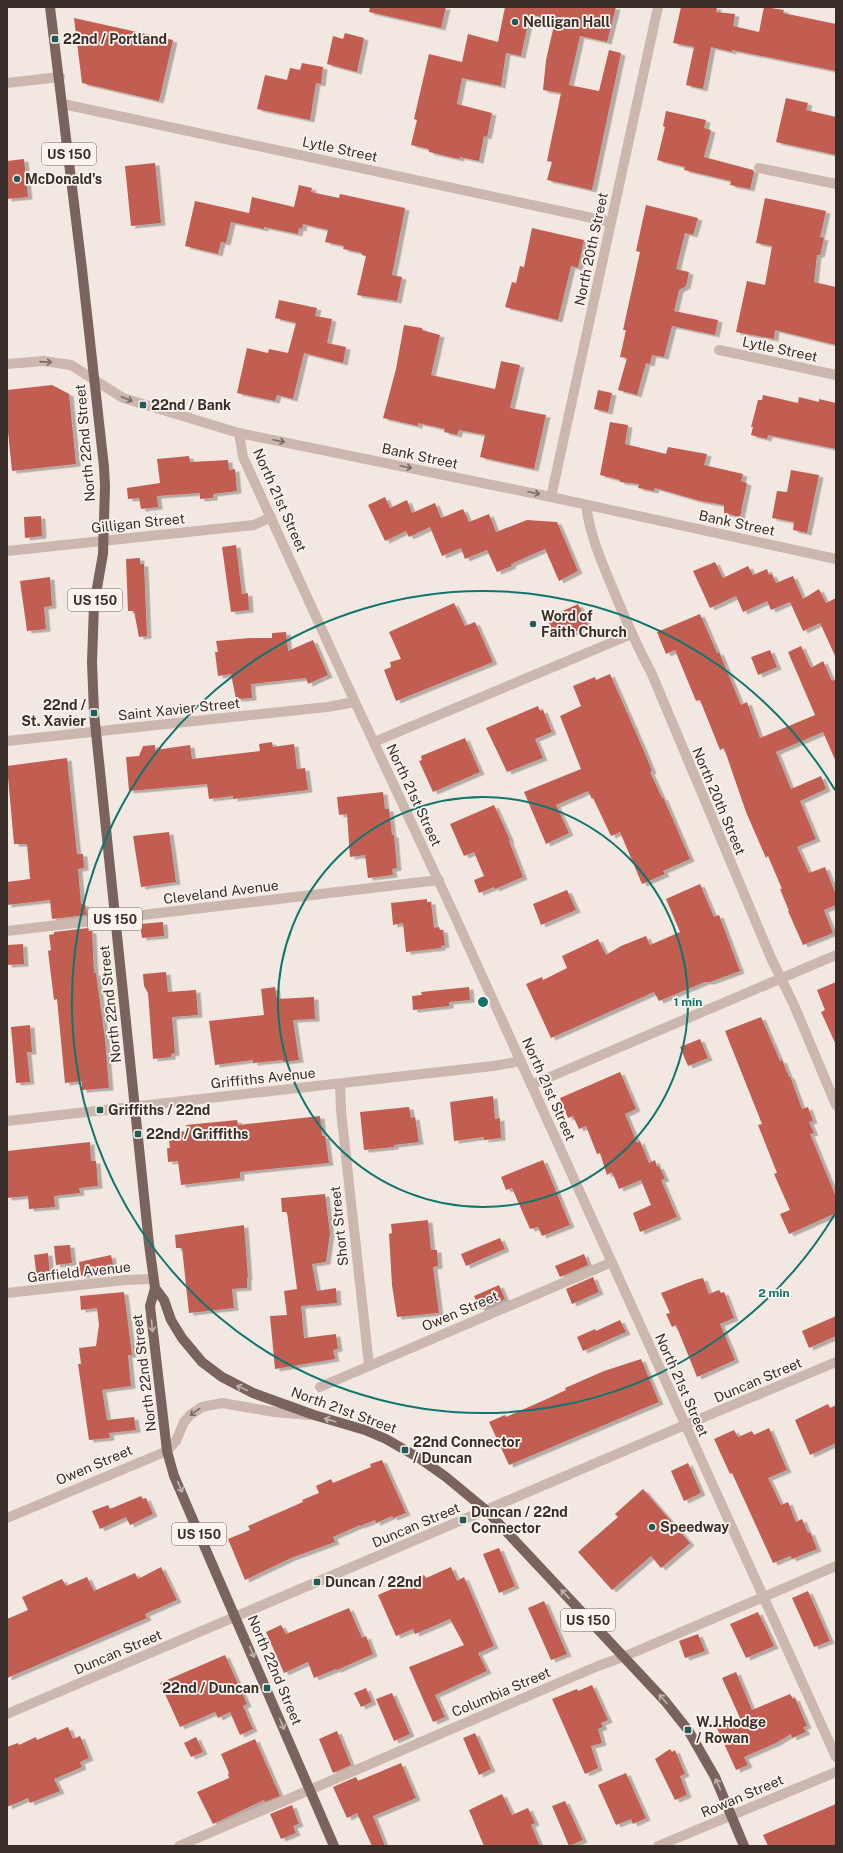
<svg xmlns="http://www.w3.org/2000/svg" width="843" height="1853" viewBox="0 0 843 1853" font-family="'Public Sans',sans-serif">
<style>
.building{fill:#c25d51;filter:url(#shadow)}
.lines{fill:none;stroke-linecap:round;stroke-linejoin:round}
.minor{stroke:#cbb7ad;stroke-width:10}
.major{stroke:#7b635d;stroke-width:10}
.oneway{stroke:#7b6c66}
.oneway2{stroke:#c1b2ad}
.ring{fill:none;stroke:#0f766e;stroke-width:2}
.poi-dot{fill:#225a56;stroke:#faf3ee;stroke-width:1.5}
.labels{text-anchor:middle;stroke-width:3.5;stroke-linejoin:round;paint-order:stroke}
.shield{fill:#faf3ee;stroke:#746966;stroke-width:1}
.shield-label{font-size:13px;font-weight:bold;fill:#3a2e2b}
.poi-label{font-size:14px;font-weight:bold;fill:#3a2e2b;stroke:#faf3ee;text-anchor:start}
.street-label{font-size:14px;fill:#3a2e2b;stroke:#faf3ee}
.centre{fill:#0f766e;stroke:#faf3ee;stroke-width:2}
.ring-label{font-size:12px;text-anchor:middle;font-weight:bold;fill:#0f766e;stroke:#faf3ee;stroke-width:3.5;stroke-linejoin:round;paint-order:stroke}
</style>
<defs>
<filter id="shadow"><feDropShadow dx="4.5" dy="2.5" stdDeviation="0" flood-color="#0004"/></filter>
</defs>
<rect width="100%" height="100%" fill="#f3e8e1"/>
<path class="building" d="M370,7H446L441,28L369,12Z
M505,7H616L607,42L580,36L569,85L599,91L609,50L621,53L592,190L547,180L552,162L547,161L561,93L543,90L546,60L555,21L530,14L521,56L506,53L501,86L462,78L457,104L492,113L487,137L484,136L479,161L460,157L459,159L429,152V149L411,145L417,120L414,119L429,54L462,62L468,34L498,42Z
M681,7H717L716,12L735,14L733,26L759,32L764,7L784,10L783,13L836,24V71L732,50V52L711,47L703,89L686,85L694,47L673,43Z
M74,18L173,40L159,101L82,83Z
M345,33L364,38L357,72L327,64L333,36L343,39Z
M302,63L323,67L321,84L316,83L310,120L257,109L265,75L287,80L290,68L300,70Z
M786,98L808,103L806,110L836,117V155L776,142Z
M666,111L706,120L704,128L711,130L704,157L753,170L754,172L750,189L730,185L731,181L684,170L685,167L657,160L665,127L663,126Z
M24,159L28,197L7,199V161Z
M155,163L161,223L131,226L125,166Z
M299,185L312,188L311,192L339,198L340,194L405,208L392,275L402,277L397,301L357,295L366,256L362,255V253L343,249L344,246L325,242L328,230L303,224L302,229L299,228L298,234L264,227V229L231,222L226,243L221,242L218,254L185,246L195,201L249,213L252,197L294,207Z
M765,198L826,211L820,237L824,238L820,255H817L814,282L836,287V345L775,330L774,339L736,332L747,281L765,285L772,246L756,243Z
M646,205L698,218L693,235L685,233L676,269L689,272L686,286L679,290L674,311L718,320L715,335L672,326L664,357L652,355L650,364L646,363L637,395L618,390L627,358L620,357L626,330H623L640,252L636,251Z
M532,228L584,240L578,268L571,266L558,320L505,307L512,282L516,283L520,266L524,267Z
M279,300L317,308L315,316L332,319L327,343L346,347L343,363L304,353L293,399L277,395L275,401L237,393L247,348L268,353L269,349L288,353L296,323L275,318Z
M404,325L422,328V330L440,335L431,375L495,389L501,361L520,365L510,408L546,415L534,469L480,457L485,435L459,430L457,435L444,432L445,429L418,423V426L383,418L396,369Z
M52,385L69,394L76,464L12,471L7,422V390Z
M598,390L612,393L608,412L594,409Z
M763,395L798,403L799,397L819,402V399L836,403V449L768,435L767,439L751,435L753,427H751L756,408L758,400H762Z
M610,422L628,425L625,444L666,454L668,447L707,454L704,465L743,474L741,481L747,483L740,517L724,513V505L700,501L655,488L654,491L638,488L639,484L620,482V480L600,475Z
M189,456L190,462L228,460L229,470L235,469L237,491L213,494V498L200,499V493L157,496L158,507L141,509L139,498L128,499L127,488L160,483L157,459Z
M791,470L819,475L807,533L793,530L794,522L772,518L777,491L787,492Z
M385,497L390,508L407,500L412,513L435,503L441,518L463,509L469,522L489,514L496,532L527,520L557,522L578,571L559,581L545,549L511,564L512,566L497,572L487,550L465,559L461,548L442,556L430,527L409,537L406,531L385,541L368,505Z
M41,516L42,536L25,538L24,517Z
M236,545L242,594L248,593L249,610L231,612L222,547Z
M140,558V564H144L147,636L139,637L134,611H128L126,559Z
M715,562L723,578L748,566L753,575L767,569L769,575L772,574L776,583L793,576L803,599L819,589L826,603L836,598V658L820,623L803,631L790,602L771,610L767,601L743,612L736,596L710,608L693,571Z
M50,577L52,606L44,607L46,629L27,631L20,581Z
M454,603L465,626L475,622L493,662L396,701L384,670L391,667L390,662L401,659L389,632Z
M578,604L588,626L562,637L558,628L552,630L547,618Z
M700,614L717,653L719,652L741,705L747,702L760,738L815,715L788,652L801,646L811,668L823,661L832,681L836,679V762L823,732L776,752L791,789L821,776L826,789L800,801L816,839L797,847L809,873L825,867L836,895V905L824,910L833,933L803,945L788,911H789L780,889H782L768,856L766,858L746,812L724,748L720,750L700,700L696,701L675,650L666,654L657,632Z
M286,632L288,651L313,640L328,675L308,684L306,678L251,684L252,698L236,699L231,674L218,676L215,652H218L216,641L249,638H272V633Z
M770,650L777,667L758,675L751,657Z
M610,674L643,749L652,771L650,772L662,798L663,797L690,859L663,871L665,874L642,884L620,832L611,836L593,798L592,799L588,791L556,805L569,833L546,844L524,792L581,769L560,716L581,706L573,686L595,677L596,680Z
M538,706L540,711L543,710L552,732L535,739L543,758L507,772L486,728Z
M465,738L480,772L433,792L419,761L422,760L421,756Z
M272,742L273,747L294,744L297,769L305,768L308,790L233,799V796L209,799L207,784L129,791L126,757L139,756L143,746L155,745V750L190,745L192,759L260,751L259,744Z
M67,758L77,854H83L84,868L78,869L81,904H85L87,915L52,919L50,900L7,905V882L30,879L27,844H14L7,766Z
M383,792L385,809H389L392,835H394L397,868L392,869L393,875L368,878L365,855L350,857L347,814L339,815L337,797Z
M494,805L510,840L509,841L523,877L495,889L494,887L479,893L474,880L484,876L474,852L464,856L450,824Z
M169,832L176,882L141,887L133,836Z
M700,884L714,917L719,915L740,971L710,982H705L659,1001L654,992L551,1038L526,984L542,977L543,980L567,968L562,956L598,939L606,955L621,946L646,936L650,945L680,932L666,899Z
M567,890L576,910L541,925L533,904Z
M427,899V902H431L434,928L439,927L440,930H443L445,945L441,946V948L406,952L403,923L393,925L391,903Z
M163,922L164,936L142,938L140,924Z
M88,928L89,931H92L94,973H96L105,1039L109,1088L82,1090V1081L65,1083L57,999L54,1000L48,951L51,950L49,935L54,934V932Z
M23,944L24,964L7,965V945Z
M166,972L168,992L196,990L198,1015L172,1017L175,1053L171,1054V1057L153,1059L148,993L144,986L143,974Z
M836,982V1045L821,1012L825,1010L817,990Z
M275,987L277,999L314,997L315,1019L293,1020L299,1060L283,1062V1060L253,1063V1060L215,1065L209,1021L264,1015L261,989Z
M469,987L470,1000L449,1002V1006L413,1010L412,996L422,995L421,992Z
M761,1017L780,1061L782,1060L789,1077L790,1076L802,1109L808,1107L813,1121L809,1122L814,1133L810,1134L836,1197V1213L789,1234L780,1214L790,1210L774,1174L777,1173L758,1125L762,1124L725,1031Z
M30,1025L32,1052H27L30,1082L16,1083L11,1027Z
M700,1039L708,1058L688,1066L680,1047Z
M620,1072L636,1109L625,1114L637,1143L640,1141L649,1163L655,1160L657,1167L659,1166L665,1179L661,1180L677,1217L640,1232L633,1213L651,1205L641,1180L619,1189L612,1172L607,1175L600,1153L597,1154L586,1126L579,1129L573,1116L568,1118L560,1098Z
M493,1096L495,1119L500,1118L501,1138L484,1140V1137L454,1141L450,1102Z
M409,1107L411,1118L415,1117L419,1142L394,1145V1147L364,1150L360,1112Z
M320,1116L322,1136H325L329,1163L240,1172V1178L181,1185L178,1161L168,1162L167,1148H170L168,1133L187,1131L186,1125L237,1120L238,1125Z
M90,1142L91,1161H96L98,1186L79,1188L80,1193L54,1196L55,1207L29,1209L28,1196L7,1198V1151Z
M543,1160L570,1225L542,1236L538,1227L530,1229L512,1188L506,1190L501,1177Z
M325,1194L330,1233L326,1262L312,1264L317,1291L336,1288L337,1303L301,1306L304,1338L336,1334L338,1349L333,1350L335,1359L275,1369L270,1316L287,1315L284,1291L297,1289L287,1212H282L281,1198Z
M428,1220L431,1250H437L438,1266L433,1267L439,1313L397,1317L392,1285L389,1234L392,1233L391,1224Z
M244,1225L248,1277L247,1278V1288L232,1289L234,1308L189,1313L182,1248H176L175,1235Z
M500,1238L505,1249L466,1266L461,1254Z
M70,1245L72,1263L56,1265L54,1246Z
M48,1253L50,1276L37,1278L34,1255Z
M584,1254L588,1265L560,1277L555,1266Z
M111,1255L114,1269L81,1276L79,1262Z
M593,1277L599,1292L572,1304L566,1289Z
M703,1278L709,1294L719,1290L721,1293L724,1292L734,1318L720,1324L735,1360L697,1377L676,1325L672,1327L666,1314L670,1313L661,1293L695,1280Z
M499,1285L505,1299L480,1309L474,1296Z
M124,1292L132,1355H128L131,1386L102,1390L107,1420L134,1417L136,1430L109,1433L110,1438L89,1440L78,1364H81L79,1348L96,1346L99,1325L97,1308L81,1310L80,1296Z
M836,1316V1336L809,1348L802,1331Z
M620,1320L626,1332L583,1351L577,1337L595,1329L596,1331Z
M641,1359L659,1402L509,1465L489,1422L505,1415L506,1417L549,1398L566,1390L565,1388L604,1371Z
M828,1404L830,1408L836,1405V1443L810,1455L795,1420Z
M769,1428L787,1470L768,1478L781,1505L788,1502L796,1522L802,1519L808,1533L810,1532L817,1549L792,1559L790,1556L773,1563L732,1473L730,1474L714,1439L734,1430L738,1437L752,1431L754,1435Z
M382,1460L406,1513L393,1518L392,1516L376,1523L375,1520L360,1526V1525L333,1537L335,1542L291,1558L245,1580L228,1539L250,1530L248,1526L303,1502L302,1500L319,1493L316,1486L331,1479L333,1483L371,1467L370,1464Z
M688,1463L701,1493L684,1501L671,1471Z
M643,1489L690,1543L661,1568L651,1556L612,1590L578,1552L618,1517L615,1514Z
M141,1496L143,1499L146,1498L153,1514L130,1525L126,1517L100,1529L92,1511L108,1505L110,1509Z
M499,1548L515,1586L499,1593L483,1554Z
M161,1567L177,1600L145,1614L147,1618L7,1678V1619L28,1610L22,1597L62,1579L66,1586L87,1577L94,1591L135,1573L138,1579Z
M451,1567L457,1581L464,1577L494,1646L478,1653L487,1671L435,1695L445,1717L433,1722L409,1667L464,1645L450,1619L415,1634L413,1629L396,1636L378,1595L424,1575L426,1578Z
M808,1591L830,1641L814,1647L792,1598Z
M544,1601L567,1654L551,1660L528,1608Z
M349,1608L362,1638L366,1636L373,1654L337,1670L336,1669L314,1678L308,1662L284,1673L266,1632L281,1625L286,1634Z
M758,1612L774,1646L746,1658L730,1624Z
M698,1634L705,1651L685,1658L679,1641Z
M225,1655L247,1704L243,1706L253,1729L240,1735L230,1712L218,1718L215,1712L180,1727L160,1683Z
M736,1672L752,1710L790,1694L793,1699L795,1698L807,1726L803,1727L806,1732L792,1738L791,1734L776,1743L744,1757L748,1765L736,1770L717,1728L740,1718L722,1678Z
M592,1685L608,1720L601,1723L603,1727L598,1729L602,1743L591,1746L598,1768L585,1774L552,1699L577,1689L578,1691Z
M366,1688L372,1702L361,1707L354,1693Z
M392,1693L410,1734L394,1741L376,1699Z
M68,1727L73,1739L80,1736L89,1758L80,1762L82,1767L54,1779L60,1791L30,1803L28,1798L7,1807V1747L18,1743L19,1745L36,1737L37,1740Z
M337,1731L351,1765L333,1773L319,1739Z
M475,1733L491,1769L479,1775L463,1738Z
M196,1737L203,1752L191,1757L184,1743Z
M255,1739L280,1796L265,1802L264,1800L213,1824L197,1792L229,1778L228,1774L229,1773L221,1754Z
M670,1749L672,1752L675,1750L685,1774L680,1776L687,1795L675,1800L655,1759Z
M401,1763L416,1798L373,1816L385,1846H372L357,1813L347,1818L333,1787L356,1777L358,1781Z
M626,1773L646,1818L633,1824L631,1819L616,1825L598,1785Z
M502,1794L512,1815L528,1808L535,1823L531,1825L540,1846H484L469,1810Z
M565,1801L583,1840L569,1846L552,1806Z
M836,1804V1846H768L763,1835Z
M292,1805L299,1824L293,1826L296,1833L281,1839L270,1814Z"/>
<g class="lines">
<path class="minor" d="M7,83L60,77
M63,104L611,222
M759,168L836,184
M719,350L836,375
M7,364L44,361L71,365L123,398L239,433L551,497L836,559
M239,433L243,457L355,702L453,912L836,1757
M551,497L658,7
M586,505C590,537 603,565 615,594C626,620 637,647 651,672L771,958L794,1005L836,1105
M7,551L254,525L271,517
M7,741L327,707L355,702
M374,742L632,634
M7,931L439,880
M340,1084L341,1111L369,1365
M531,1085L836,955
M7,1121L493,1066L521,1061
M7,1293L125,1280L153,1279
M320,1387L612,1262
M7,1518L167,1451L176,1441L184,1422L190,1415L202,1407L222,1403L274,1412L310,1415
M7,1714L685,1425L836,1362
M179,1846L598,1666L623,1657L836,1566
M658,1846L836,1772"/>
<path class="major" d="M50,7L82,269L104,467L105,486L103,554L94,605L92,662L94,713L149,1244L155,1288L150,1306L167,1451L174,1476L334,1846
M155,1288L164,1300L171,1320L182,1338L202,1362L222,1377L253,1393L314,1415L365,1430L386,1439L419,1458L446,1477L487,1511L665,1701L688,1730L715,1777L744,1846"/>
</g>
<defs><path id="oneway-shaft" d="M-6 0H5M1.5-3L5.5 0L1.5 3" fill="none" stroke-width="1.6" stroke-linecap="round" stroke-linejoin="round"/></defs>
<g class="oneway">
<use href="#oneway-shaft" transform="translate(46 362) rotate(4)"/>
<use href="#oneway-shaft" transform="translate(127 399) rotate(23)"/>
<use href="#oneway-shaft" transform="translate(279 441) rotate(12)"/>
<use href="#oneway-shaft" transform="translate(406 467) rotate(12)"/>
<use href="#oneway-shaft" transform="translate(534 493) rotate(12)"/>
<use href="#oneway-shaft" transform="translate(195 1412) rotate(144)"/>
</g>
<g class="oneway2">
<use href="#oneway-shaft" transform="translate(152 1326) rotate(85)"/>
<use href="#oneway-shaft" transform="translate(242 1388) rotate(-155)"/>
<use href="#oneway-shaft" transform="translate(330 1420) rotate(-164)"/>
<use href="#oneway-shaft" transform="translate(180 1487) rotate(67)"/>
<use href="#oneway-shaft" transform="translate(565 1594) rotate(-133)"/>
<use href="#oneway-shaft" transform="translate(252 1652) rotate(67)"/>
<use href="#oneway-shaft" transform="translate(663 1699) rotate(-131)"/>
<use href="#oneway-shaft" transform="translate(282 1724) rotate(67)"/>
<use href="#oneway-shaft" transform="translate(718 1784) rotate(-113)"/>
</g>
<g class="ring">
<circle cx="483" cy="1002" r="205"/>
<path d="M835 1214A411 411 0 1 1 835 790"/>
</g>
<g class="poi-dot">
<circle cx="515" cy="22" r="4"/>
<rect x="51" y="35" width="8" height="8" rx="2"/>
<circle cx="17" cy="179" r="4"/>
<rect x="139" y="401" width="8" height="8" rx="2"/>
<circle cx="533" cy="624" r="4"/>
<rect x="90" y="709" width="8" height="8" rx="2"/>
<rect x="96" y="1106" width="8" height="8" rx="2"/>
<rect x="134" y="1130" width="8" height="8" rx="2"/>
<rect x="401" y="1446" width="8" height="8" rx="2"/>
<rect x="459" y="1516" width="8" height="8" rx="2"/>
<circle cx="652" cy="1527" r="4"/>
<rect x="313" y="1578" width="8" height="8" rx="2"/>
<rect x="263" y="1684" width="8" height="8" rx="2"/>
<rect x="684" y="1726" width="8" height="8" rx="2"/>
</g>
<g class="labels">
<g class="shield">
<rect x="42" y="143" width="54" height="22" rx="3"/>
<rect x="68" y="589" width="54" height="22" rx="3"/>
<rect x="88" y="908" width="54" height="22" rx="3"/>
<rect x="172" y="1523" width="54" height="22" rx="3"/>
<rect x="561" y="1609" width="54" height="22" rx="3"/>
</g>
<g class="shield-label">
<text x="69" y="159">US 150</text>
<text x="95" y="605">US 150</text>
<text x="115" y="924">US 150</text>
<text x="199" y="1539">US 150</text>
<text x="588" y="1625">US 150</text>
</g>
<g class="poi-label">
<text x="523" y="27">Nelligan Hall</text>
<text x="63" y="44">22nd / Portland</text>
<text x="25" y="184">McDonald's</text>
<text x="151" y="410">22nd / Bank</text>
<text x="541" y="621">Word of<tspan x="541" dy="16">Faith Church</tspan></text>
<text x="86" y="710" text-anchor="end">22nd /<tspan x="86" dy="16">St. Xavier</tspan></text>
<text x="108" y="1115">Griffiths / 22nd</text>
<text x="146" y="1139">22nd / Griffiths</text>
<text x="413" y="1447">22nd Connector<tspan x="413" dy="16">/ Duncan</tspan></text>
<text x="471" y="1517">Duncan / 22nd<tspan x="471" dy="16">Connector</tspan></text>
<text x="660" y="1532">Speedway</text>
<text x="325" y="1587">Duncan / 22nd</text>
<text x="259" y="1693" text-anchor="end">22nd / Duncan</text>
<text x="696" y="1727">W.J.Hodge<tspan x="696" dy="16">/ Rowan</tspan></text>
</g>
<g class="street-label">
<text transform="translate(340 149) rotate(12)" y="5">Lytle Street</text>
<text transform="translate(591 249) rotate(-78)" y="5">North 20th Street</text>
<text transform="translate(780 349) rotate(12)" y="5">Lytle Street</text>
<text transform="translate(85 443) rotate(-95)" y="5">North 22nd Street</text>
<text transform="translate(420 456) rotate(12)" y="5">Bank Street</text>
<text transform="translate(280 500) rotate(66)" y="5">North 21st Street</text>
<text transform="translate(138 523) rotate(-6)" y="5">Gilligan Street</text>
<text transform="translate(737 523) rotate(12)" y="5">Bank Street</text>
<text transform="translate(179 709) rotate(-6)" y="5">Saint Xavier Street</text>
<text transform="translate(414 795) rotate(65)" y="5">North 21st Street</text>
<text transform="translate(719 801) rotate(67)" y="5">North 20th Street</text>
<text transform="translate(221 892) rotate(-7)" y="5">Cleveland Avenue</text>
<text transform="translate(110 1004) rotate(-96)" y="5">North 22nd Street</text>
<text transform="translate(263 1078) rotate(-6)" y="5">Griffiths Avenue</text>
<text transform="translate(549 1089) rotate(66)" y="5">North 21st Street</text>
<text transform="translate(339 1226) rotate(-96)" y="5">Short Street</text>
<text transform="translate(79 1272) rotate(-6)" y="5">Garfield Avenue</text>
<text transform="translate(460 1311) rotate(-23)" y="5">Owen Street</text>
<text transform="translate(144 1373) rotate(-97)" y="5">North 22nd Street</text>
<text transform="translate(758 1380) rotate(-23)" y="5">Duncan Street</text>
<text transform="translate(682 1385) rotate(66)" y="5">North 21st Street</text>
<text transform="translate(344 1410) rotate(20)" y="5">North 21st Street</text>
<text transform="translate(94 1465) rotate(-23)" y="5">Owen Street</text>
<text transform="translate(416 1525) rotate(-23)" y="5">Duncan Street</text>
<text transform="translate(118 1652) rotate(-23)" y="5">Duncan Street</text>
<text transform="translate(275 1670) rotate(67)" y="5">North 22nd Street</text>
<text transform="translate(501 1692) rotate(-23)" y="5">Columbia Street</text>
<text transform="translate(742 1796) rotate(-23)" y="5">Rowan Street</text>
</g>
</g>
<circle cx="483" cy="1002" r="6" class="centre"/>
<g class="ring-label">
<text x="688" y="1006">1 min</text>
<text x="774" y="1297">2 min</text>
</g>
<rect width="843" height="1853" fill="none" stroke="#3a2e2b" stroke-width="16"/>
</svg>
